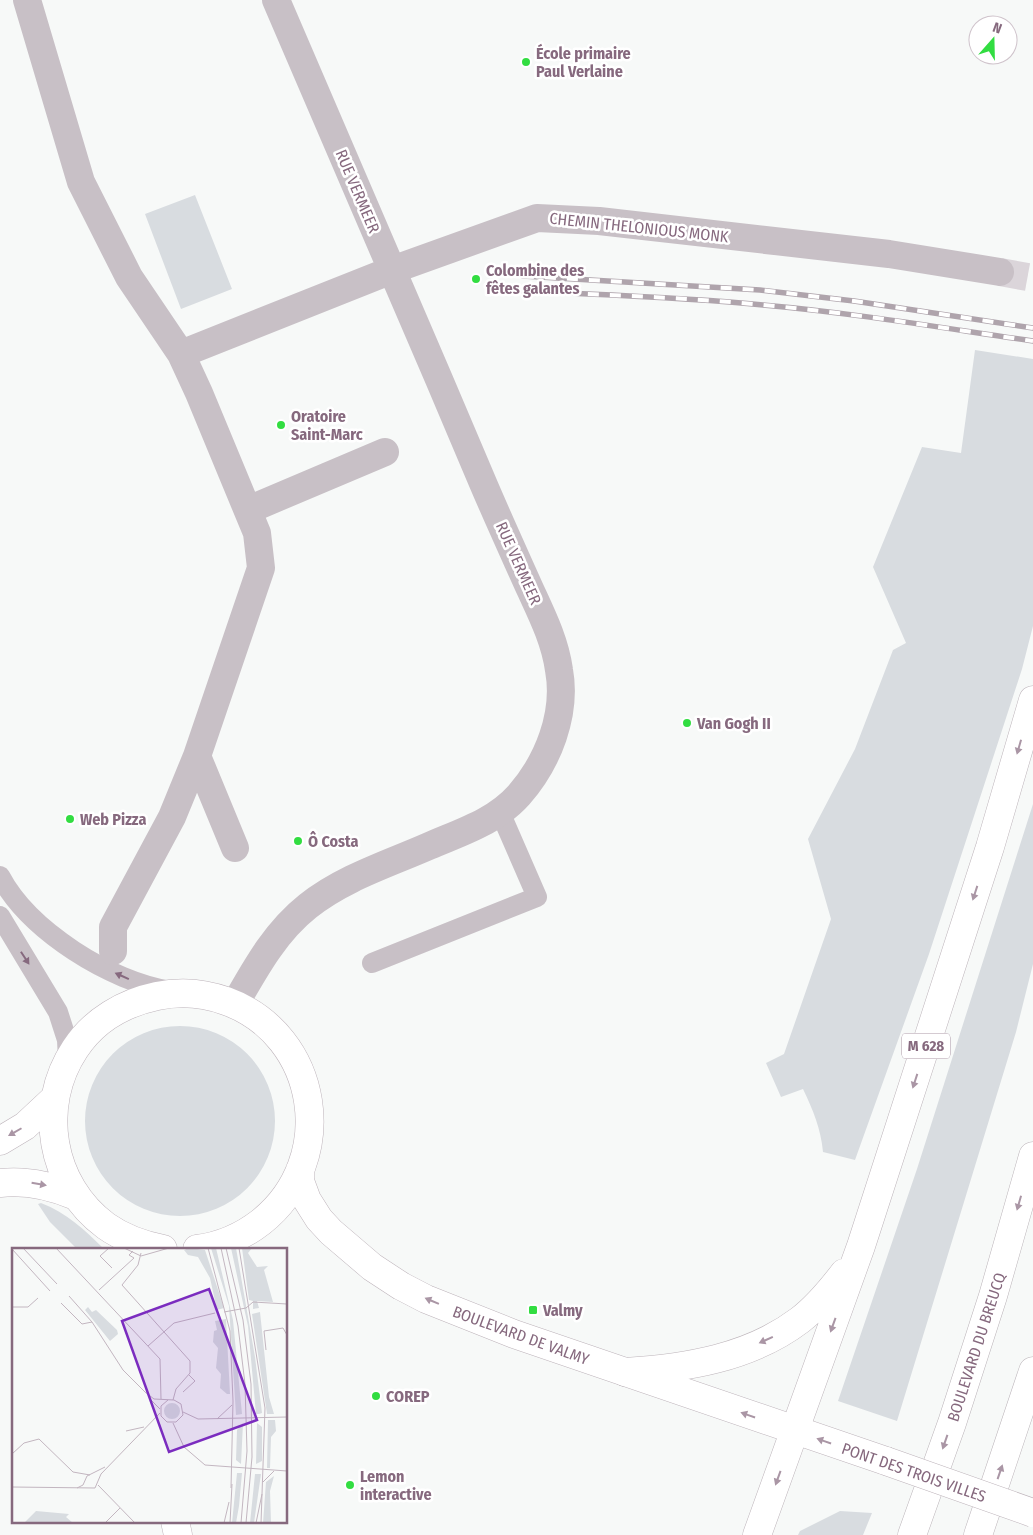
<svg xmlns="http://www.w3.org/2000/svg" width="1033" height="1535" viewBox="0 0 1033 1535" font-family="'Fira Sans Condensed',sans-serif">
<style>
.green{fill:#d8dce0}
.lines{fill:none;stroke-linecap:round;stroke-linejoin:round}
.street-tunnel{stroke:#dbd5da;stroke-width:28;stroke-dasharray:28 14;stroke-linecap:butt}
.secondary-casing{stroke:#bdb3ba;stroke-width:29}
.primary-casing{stroke:#bdb4ba;stroke-width:29}
.highway-casing{stroke:#bbb4b9;stroke-width:29}
.lane{stroke:#c8c0c6;stroke-width:20}
.street{stroke:#c8c0c6;stroke-width:28}
.secondary{stroke:#fff;stroke-width:28}
.primary{stroke:#fff;stroke-width:28}
.highway{stroke:#fff;stroke-width:28}
.rail-casing{stroke:#afa4ac;stroke-width:5.5}
.rail{stroke:#fff;stroke-width:4;stroke-dasharray:11;stroke-linecap:butt}
.secondary-bridge-casing{stroke:#bdb3ba;stroke-width:29;stroke-linecap:butt}
.secondary-bridge{stroke:#fff;stroke-width:28}
.oneway{fill:#aa96a5}
.oneway2{fill:#86697e}
.poi-dot{fill:#32dd41;stroke:#fff;stroke-width:2}
.labels{text-anchor:middle;stroke-width:5;stroke-linejoin:round;paint-order:stroke}
.shield{fill:#fff;stroke:#aa96a5;stroke-width:1}
.shield-label{font-size:15px;font-weight:bold;fill:#86697e}
.poi-label{font-size:16px;font-weight:bold;fill:#86697e;stroke:#fff;text-anchor:start}
.street-label{font-size:16px;fill:#86697e;stroke:#fff}
.inset-road{fill:none;stroke:#c3b6c0;stroke-width:1}
.view{fill:#7b2cbf;fill-opacity:0.15;stroke:#7b2cbf;stroke-width:2.5}
.inset-edge{fill:none;stroke:#86697e;stroke-width:2.5}
</style>
<rect width="100%" height="100%" fill="#f7f9f8"/>
<path class="green" d="M195,195L232,289L181,309L145,214Z
M975,350L1033,359V626L1022,669L929,954L855,1160L823,1152C821,1129 813,1110 803,1089L781,1097L766,1063L784,1054L831,919L808,839L855,749L893,650L906,643L873,567L922,447L961,453Z
M1033,804V964L1016,1032L897,1421L838,1401L917,1169Z
M85 1121a95 95 0 1 1 190 0a95 95 0 1 1-190 0Z
M41,1203C67,1213 85,1230 104,1249H77L50,1222L38,1204Z
M840,1511L872,1513L863,1535H798L800,1531Z"/>
<g class="lines">
<path class="street-tunnel" d="M1000,272L1033,278"/>
<g class="secondary-casing">
<path id="secondary" d="M0,1141L25,1126L55,1098
M300,1170V1181L307,1200L319,1219L331,1232L372,1267L401,1286L426,1299L514,1334L886,1461
M0,1183C26,1180 52,1186 76,1196
M163,1249C143,1245 123,1238 106,1226C50,1185 37,1106 75,1049C94,1020 124,1003 157,996C180,991 204,993 226,1001C320,1035 339,1160 261,1222C243,1236 220,1246 197,1249
M175,1521L178,1535"/>
</g>
<g class="primary-casing">
<path id="primary" d="M625,1372C686,1368 750,1358 800,1320C817,1307 831,1290 844,1273
M757,1535L861,1246L990,847L1033,700"/>
</g>
<g class="highway-casing">
<path id="highway" d="M912,1535L952,1423L993,1296L1033,1156
M978,1535L1033,1371"/>
</g>
<path class="lane" d="M0,876C29,931 111,982 171,991
M0,916L58,1012L67,1040L68,1060
M372,963L537,897L500,812"/>
<path class="street" d="M27,0L81,182L129,277L181,354L199,393L257,533L261,568L197,756L172,817L113,927V951
M181,354L392,270L537,218L599,221L889,254L1000,272
M248,510L385,452
M197,756L235,848
M235,1004C255,969 275,932 308,906C343,878 388,864 429,846C461,832 495,822 519,795C548,762 567,714 559,670C555,641 542,615 530,589C513,551 496,514 480,476C413,317 344,159 276,0"/>
<use href="#secondary" class="secondary"/>
<use href="#primary" class="primary"/>
<use href="#highway" class="highway"/>
<g class="rail-casing">
<path id="rail" d="M523,276L760,290L854,301L1033,328
M522,291C602,295 683,297 763,305C854,313 943,328 1033,341"/>
</g>
<use href="#rail" class="rail"/>
<g class="secondary-bridge-casing">
<path id="secondary-bridge" d="M886,1461L1033,1513"/>
</g>
<use href="#secondary-bridge" class="secondary-bridge"/>
</g>
<defs><path id="oneway-solid" d="M-6-.8H1V-3.2L6.5 0L1 3.2V.8H-6Z" transform="scale(1.25)"/></defs>
<g class="oneway">
<use href="#oneway-solid" transform="translate(1019 747) rotate(106)"/>
<use href="#oneway-solid" transform="translate(975 893) rotate(108)"/>
<use href="#oneway-solid" transform="translate(915 1081) rotate(108)"/>
<use href="#oneway-solid" transform="translate(15 1132) rotate(150)"/>
<use href="#oneway-solid" transform="translate(39 1184) rotate(10)"/>
<use href="#oneway-solid" transform="translate(1019 1203) rotate(106)"/>
<use href="#oneway-solid" transform="translate(432 1301) rotate(-157)"/>
<use href="#oneway-solid" transform="translate(833 1325) rotate(110)"/>
<use href="#oneway-solid" transform="translate(766 1340) rotate(156)"/>
<use href="#oneway-solid" transform="translate(748 1415) rotate(-161)"/>
<use href="#oneway-solid" transform="translate(824 1441) rotate(-161)"/>
<use href="#oneway-solid" transform="translate(945 1442) rotate(109)"/>
<use href="#oneway-solid" transform="translate(1000 1472) rotate(-71)"/>
<use href="#oneway-solid" transform="translate(778 1478) rotate(110)"/>
</g>
<g class="oneway2">
<use href="#oneway-solid" transform="translate(25 958) rotate(57)"/>
<use href="#oneway-solid" transform="translate(122 976) rotate(-156)"/>
</g>
<g class="poi-dot">
<circle cx="526" cy="62" r="5"/>
<circle cx="476" cy="279" r="5"/>
<circle cx="281" cy="425" r="5"/>
<circle cx="687" cy="723" r="5"/>
<circle cx="70" cy="819" r="5"/>
<circle cx="298" cy="841" r="5"/>
<rect x="528" y="1305" width="10" height="10" rx="2.5"/>
<circle cx="376" cy="1396" r="5"/>
<circle cx="350" cy="1485" r="5"/>
</g>
<g class="labels">
<rect class="shield" x="902" y="1033.5" width="48" height="25" rx="4"/>
<g class="shield-label">
<text x="926" y="1051">M 628</text>
</g>
<g class="poi-label">
<text x="536" y="59">École primaire<tspan x="536" dy="18">Paul Verlaine</tspan></text>
<text x="486" y="276">Colombine des<tspan x="486" dy="18">fêtes galantes</tspan></text>
<text x="291" y="422">Oratoire<tspan x="291" dy="18">Saint-Marc</tspan></text>
<text x="697" y="729">Van Gogh II</text>
<text x="80" y="825">Web Pizza</text>
<text x="308" y="847">Ô Costa</text>
<text x="543" y="1316">Valmy</text>
<text x="386" y="1402">COREP</text>
<text x="360" y="1482">Lemon<tspan x="360" dy="18">interactive</tspan></text>
</g>
<g class="street-label">
<text transform="translate(358 191) rotate(67)" y="6">RUE VERMEER</text>
<text transform="translate(639 227) rotate(6)" y="6">CHEMIN THELONIOUS MONK</text>
<text transform="translate(519 563) rotate(66)" y="6">RUE VERMEER</text>
<text transform="translate(521 1335) rotate(20)" y="6">BOULEVARD DE VALMY</text>
<text transform="translate(976 1347) rotate(-72)" y="6">BOULEVARD DU BREUCQ</text>
<text transform="translate(914 1472) rotate(19)" y="6">PONT DES TROIS VILLES</text>
</g>
</g>
<g transform="translate(12 1248)">
<rect width="275" height="275" fill="#f7f9f8"/>
<path d="M177,0L193,2L212,60L205,62L198,30L186,9L176,7L172,2ZM199,0H204L221,72L230,166L224,167L217,58ZM219,0H224L243,109L250,165L247,166H244L236,78ZM230,0H240L236,5L245,19L256,18L252,22L261,54L245,53L247,60L241,61V53L237,52ZM76,59L80,64L84,62L105,82L106,86L98,93L73,62ZM248,64L257,149L262,166H255L240,66ZM214,71L218,146H215L208,140L209,126L204,120L206,100L201,94L202,83L205,82L203,73ZM152 163a8 8 0 1 1 16 0a8 8 0 1 1-16 0ZM256,172H263L264,183L259,189L258,220H255ZM231,175L229,216L224,212L225,182ZM245,175L250,179V213L244,216ZM225,225H230L227,258L224,275H220ZM243,226H249L242,275H238ZM262,228L258,243L259,275H251L254,234ZM24,263L57,266L54,269L61,275H12Z" fill="#d8dce0"/>
<path class="inset-road" d="M11,0L45,36M44,0L148,111L149,151M97,0L88,8L100,20M112,0L129,8L157,0M196,0L218,83L221,153L219,240M209,0L226,78L233,136L235,203L229,275M214,0L231,72L239,136L240,209L234,275M227,0L253,160L249,275M0,1L38,43M129,5L126,17L110,37L178,113V125L164,141L161,152M87,42L122,10L117,7L121,3M57,48L80,74L111,122L133,144L142,151L162,152L169,156L171,167L164,174H155L149,168V158L156,152M49,55L70,76L80,74M0,59H16L26,50M212,64L234,60L241,54L275,56M136,98L162,75L203,65M254,102L252,83L271,80L275,87M171,144L183,133L177,127M137,150L148,161M171,164L186,171L275,169M205,171L220,157M161,175L172,199L193,217L275,223M114,183L132,179M0,206L12,195L27,191L61,224L78,227M251,234L262,223M86,237L123,275M0,239L83,240L89,226L148,165M65,240L71,237L75,228L93,219M93,275L108,260M212,275L217,254M218,275L220,236M244,275L250,246"/>
<path class="view" d="M197,41L245,172L157,204L110,73Z"/>
<rect width="275" height="275" class="inset-edge"/>
</g>
<g transform="translate(993 40) rotate(20)"><circle r="24" fill="#ffffff" stroke="#cfc3cb"/>
<path d="M0-4L9 19L0 12L-9 19Z" fill="#32dd41"/>
<text y="-8" font-size="14" font-weight="bold" text-anchor="middle" fill="#86697e">N</text>
</g>
</svg>
